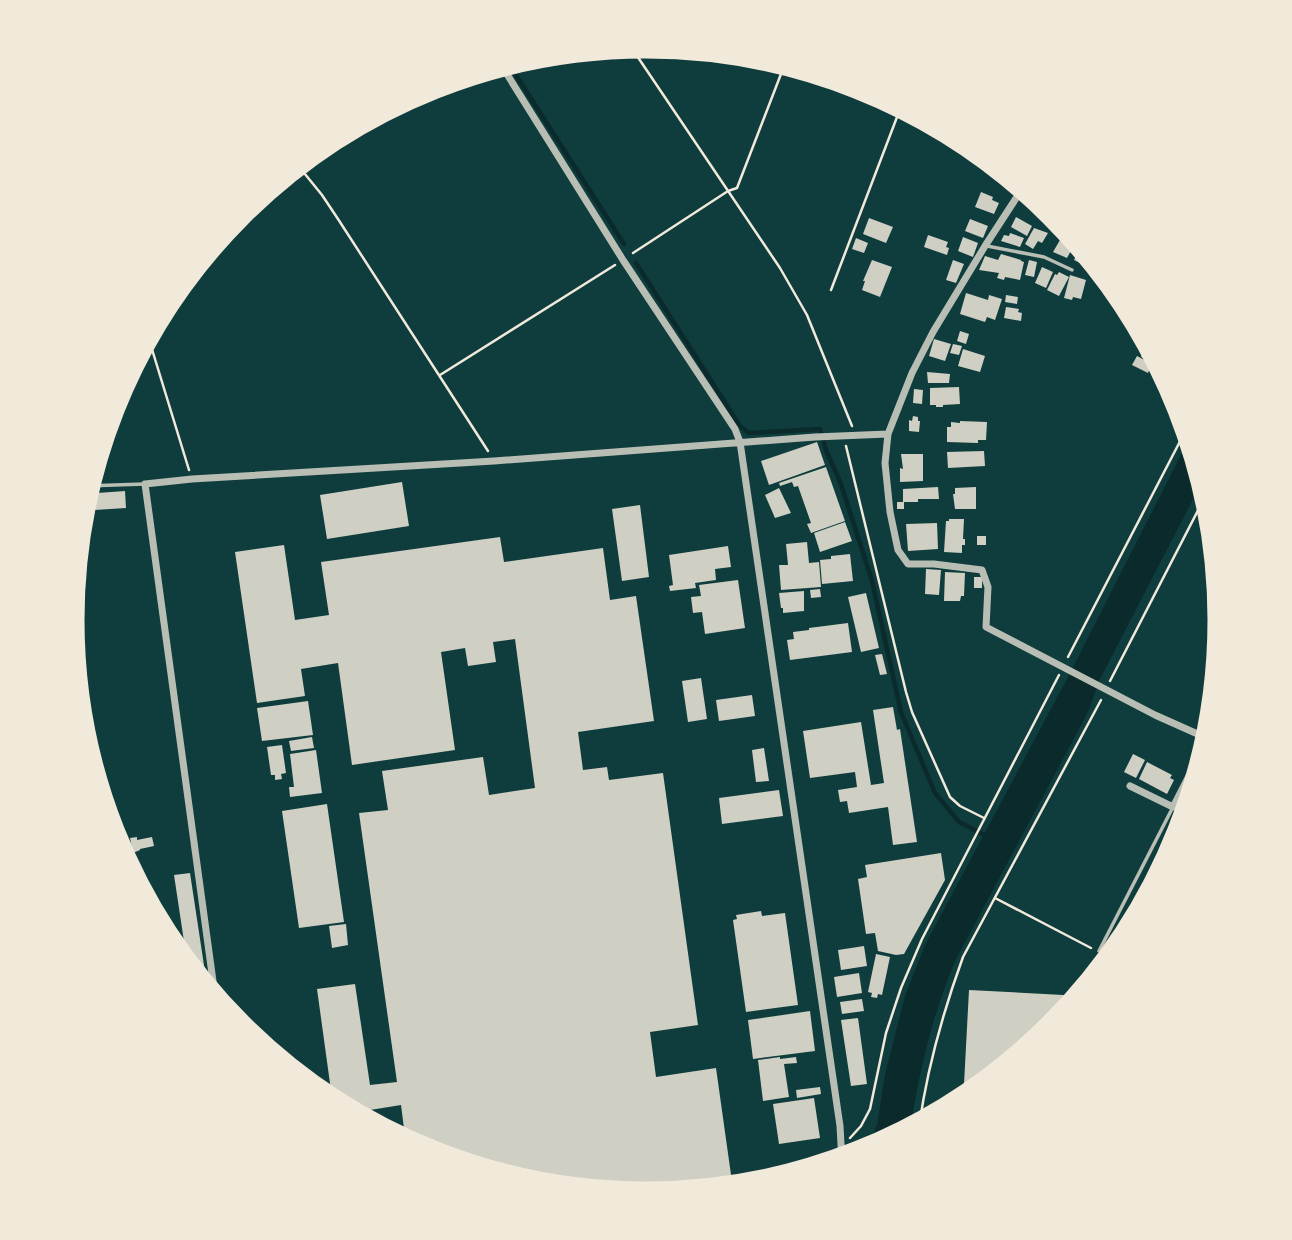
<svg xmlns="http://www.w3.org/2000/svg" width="1292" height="1240" viewBox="0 0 1292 1240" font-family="'PT Sans',sans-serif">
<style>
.water{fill:#0a2a2b}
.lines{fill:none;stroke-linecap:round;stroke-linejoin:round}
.stream{stroke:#0a2a2b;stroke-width:4.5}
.building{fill:#cfcfc3}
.path{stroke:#f1e9da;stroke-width:2.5}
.service{stroke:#b8beb3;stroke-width:3.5}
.minor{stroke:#b8beb3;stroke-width:7}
.rim{fill:none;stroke:#f1e9da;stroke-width:9}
</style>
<rect width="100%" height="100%" fill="#0f3d3e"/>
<path class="water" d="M1191,435L1204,478L1100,679L1088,712L955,961C933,1013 918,1075 910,1131L873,1151L875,1128L877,1125L885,1075L905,996L925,945L1068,677Z"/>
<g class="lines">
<path class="stream" d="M507,61L624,244
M636,263L740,426L749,433L820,429L826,450L841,484L872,581L901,712L935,793L959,822L986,836"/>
</g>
<path class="building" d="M981,192L993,197L992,200L999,203L994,214L975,207Z
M1016,217L1032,226L1027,236L1011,227Z
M869,218L893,227L886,243L863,234Z
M970,219L988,226L983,238L965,231Z
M1034,228L1048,233L1042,243L1038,241L1033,249L1025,244Z
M1010,233L1024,238L1020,247L1001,241L1004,235L1009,236Z
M928,235L948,242L946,247L949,248L947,255L924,247Z
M963,237L978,243L973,257L958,251Z
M856,238L868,243L864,253L852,249Z
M1060,240L1073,247L1067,258L1053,252Z
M1081,251L1095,260L1090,268L1074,260L1078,252L1080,253Z
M1001,254L1021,260V261L1024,262L1020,280L1005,277L1004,280L997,278L999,273L979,270L985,256L998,260Z
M872,260L892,267L880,297L862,290L865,281H863Z
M953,260L964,264L956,283L946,280Z
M1029,260L1037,262L1034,277L1025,275Z
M1042,267L1053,272L1046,288L1035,283Z
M1059,272L1069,277L1059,296L1047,290L1055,274L1057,275Z
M1070,275L1086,280L1081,299L1073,297L1072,300L1064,298Z
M966,293L988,300L989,295L1002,299L995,320L987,317L985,322L960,314Z
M1006,295L1018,297L1017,304L1005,302Z
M1006,307L1019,309L1018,312L1022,313L1021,321L1004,318Z
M960,331L969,334L966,344L957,341Z
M934,339L951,344L945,361L929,356Z
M1149,341L1157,356L1154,361L1141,357Z
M953,344L962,346L959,355L950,353Z
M963,349L985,356L980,372L958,366Z
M1137,356L1152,364L1148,373L1132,365Z
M1160,361L1169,379L1154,371Z
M927,372L950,374L949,383H928Z
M959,387L960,404L943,405V407H936V405H930V388Z
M914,389L923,390L922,404L913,403Z
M913,416L918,417V421H920L919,432L909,431V420L912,421Z
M960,421L987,422L986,440H978V443L947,442V427H951V422L960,423Z
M817,442L825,465L769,485L761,461Z
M984,451L985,466L948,468L947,452Z
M901,454H923V481L900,482V468L903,469Z
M826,467L845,521L811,533L807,524L811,523L798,486L794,487L792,482L780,486L779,483Z
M402,482L409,526L327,539L320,495Z
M938,487L939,499H918V502H904V509H897V502H903V489Z
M976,487V509H955L953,494H955V488Z
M779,488L791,513L775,518L765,495Z
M125,491L126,508L79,511L83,494Z
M640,505L649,577L622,581L612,509Z
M949,519H964L963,539H965V545H962V553L944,552L946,521H949Z
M845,522L852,541L820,552L814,533Z
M937,523L938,549L908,551L906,524Z
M977,536H986V545H977Z
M500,537L504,562L603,548L610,600L636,596L654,721L578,732L583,770L607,767L609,780L663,773L698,1025L650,1032L656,1077L716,1068L733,1189L646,1198L533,1187L424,1154L406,1144L401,1105L370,1110L372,1126L333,1105L317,989L355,984L370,1085L397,1082L359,813L388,810L382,771L483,757L489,795L535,788L515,639L493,642L496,662L468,666L465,648L441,652L455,750L352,765L338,663L301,669L305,696L257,703L235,552L284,545L295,620L329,615L321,562Z
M807,542L809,563L819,562L821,587L781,590L779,565H788L786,544Z
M728,546L731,567L715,569L716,580L695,583L696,588L670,591L669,586L673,585L669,555Z
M850,554L853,581L822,584L820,560L831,559V556Z
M926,569L941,570L939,595L925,594Z
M945,572L965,573L964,596H961L960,601H944Z
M974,577H982V588H974Z
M738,580L745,628L705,634L702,612L693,613L691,597L701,596L699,585Z
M820,589L821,597L811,598L810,590Z
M804,591V611L783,613V608H781L779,593Z
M866,593L879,648L861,652L848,597Z
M848,623L852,652L790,660L787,640L794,639L793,632L809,630V628Z
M882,654L887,674L880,675L875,655Z
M701,678L707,719L688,722L682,681Z
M752,695L755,716L719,721L716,700Z
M308,701L313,735L262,741L257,708Z
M893,707L897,730L900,729L917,842L893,845L888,807L849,813L847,801L840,802L838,790L857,787L855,772L810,778L803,731L861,722L871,785L884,783L873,710Z
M312,737L314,748L291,751L289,741Z
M282,745L286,773L281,774L282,779L275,780V775H271L267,747Z
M764,748L769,781L756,782L752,750Z
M316,750L322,793L290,797L289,787H294L290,754Z
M1133,754L1145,760L1136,778L1124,772Z
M1147,762L1172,775L1170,778L1174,780L1167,794L1139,779Z
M779,790L783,816L722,824L719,798Z
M327,804L344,922L299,928L282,811Z
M137,837V840L152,837L154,846L140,849V850L133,853L130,838Z
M941,853L945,880L904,954L896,955L878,951L875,933L866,934L858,879L867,877L865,865Z
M190,873L207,985L202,986L188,968L174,875Z
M761,911L762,916L785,913L798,1005L746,1012L733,920L737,919L736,915Z
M346,924L348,945L332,948L329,926Z
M864,946L867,966L841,970L838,950Z
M876,954L890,957L882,995L878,994L877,998L871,997L872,993L868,992Z
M859,973L862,993L837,997L834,977Z
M969,990L1082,996L1054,1029L963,1103Z
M862,999L864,1011L842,1014L840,1002Z
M810,1011L815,1051L753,1059L748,1020Z
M858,1018L867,1084L851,1086L841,1020Z
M780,1057V1059L796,1057L797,1063L784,1064L789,1097L763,1101L758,1060Z
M820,1087L821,1094L797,1098L796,1090Z
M814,1098L820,1138L779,1144L773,1104Z"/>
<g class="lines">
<path class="path" d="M629,44L780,268L807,315L852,426
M296,163L322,195L338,219L488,451
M633,253L728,191L737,188L786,61
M831,290L902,104
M147,333L189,470
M440,375L615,265
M846,446L906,692L912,712L950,797L960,806L984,818
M1068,657L1188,426
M1110,681L1208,491
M995,898L1091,948
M919,1127C927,1069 943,1012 963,957L1101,700
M850,1138L861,1126L870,1109L886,1033L901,988L922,939L1059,675"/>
<path class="service" d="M987,246L1044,257L1072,270
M85,486L145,484
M1099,951L1173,807"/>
<path class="minor" d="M500,63L623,260L735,429L740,442L840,1126L842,1162
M1024,186L985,246L933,332L912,373L888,434L885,463L890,512L898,550L908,564H934L982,570L988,587L986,627L1155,715L1211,740
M1130,786L1173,807L1208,739
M216,1003L145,484L192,479L494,461L815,437L888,434"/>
</g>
<path d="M0 0H1292V1240H0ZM80 620a566 566 0 1 1 1132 0a566 566 0 1 1-1132 0Z" fill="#f1e9da" fill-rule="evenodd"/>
<path class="rim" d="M80 620a566 566 0 1 1 1132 0a566 566 0 1 1-1132 0Z"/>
</svg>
